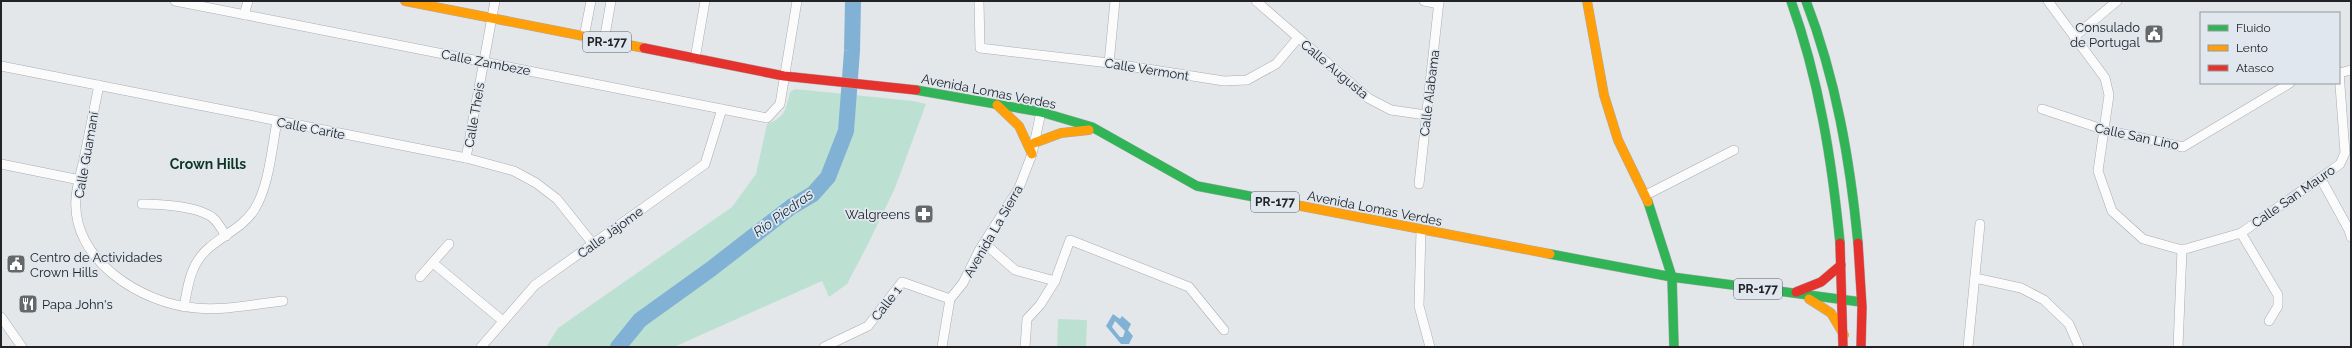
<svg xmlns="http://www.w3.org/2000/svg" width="2352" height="348" viewBox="0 0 2352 348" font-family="Raleway,sans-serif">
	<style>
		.green { fill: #bce1d2 }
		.water { fill: #81b2d6; fill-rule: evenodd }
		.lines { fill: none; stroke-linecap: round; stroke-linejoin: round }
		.river { stroke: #81b2d6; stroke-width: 16 }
		.street-casing { stroke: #a9acae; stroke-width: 10 }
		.fast-casing { stroke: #a9acae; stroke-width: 10 }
		.slow-casing { stroke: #a9acae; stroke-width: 10 }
		.jam-casing { stroke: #a9acae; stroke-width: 10 }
		.street { stroke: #fbfbfc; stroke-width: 9 }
		.fast { stroke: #30b455; stroke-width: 9 }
		.slow { stroke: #ff9f0a; stroke-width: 9 }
		.jam { stroke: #e5322d; stroke-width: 9 }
		.labels { text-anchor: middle; stroke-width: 3.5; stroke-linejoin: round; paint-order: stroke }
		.shield { fill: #e0e7ee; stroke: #5a5e62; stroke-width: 1 }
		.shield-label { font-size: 12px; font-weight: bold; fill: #212326 }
		.poi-label { font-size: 13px; fill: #212326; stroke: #e0e7ee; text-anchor: end }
		.street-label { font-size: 13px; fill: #212326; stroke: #e0e7ee }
		.neighbourhood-label { font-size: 14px; font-weight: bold; fill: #10361f; stroke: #e0e7ee }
		.water-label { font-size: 14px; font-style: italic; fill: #112f44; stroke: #e0e7ee }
	</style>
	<rect width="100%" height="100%" fill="#e4e7ea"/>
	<!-- green -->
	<g class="green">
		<path d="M795,89l118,12 13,3 -31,84 -27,56 -21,40 -18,13 -7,-16 -148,66h-128l12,-19 174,-121 24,-33 11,-50c18,-6 19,-15 23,-32z"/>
		<polygon points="1058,319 1087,320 1086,347 1057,347"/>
	</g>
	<!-- water -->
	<path class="water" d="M1113,314l7,5 2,-3 9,8 -3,6 5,6 -4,8h-8l-15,-18zM1115,321l10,10 -2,6h-3l-8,-10z"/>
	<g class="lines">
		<!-- river -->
		<polyline class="river" points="618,347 640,320 711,269 791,207 813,194 828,177 846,131 852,51 853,1"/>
		<defs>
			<g id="street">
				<polyline points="175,1 767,118 780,104 797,1"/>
				<polyline points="979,1 980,48 1109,63 1224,81 1247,80 1276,64 1298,38"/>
				<polyline points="1256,1 1368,98 1391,110 1426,115"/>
				<polyline points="1424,1 1439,4"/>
				<polyline points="2048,1 2105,78 2109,95 2098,171 2112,211 2143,239 2182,250"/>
				<polyline points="244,15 248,1"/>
				<polyline points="584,37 591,1"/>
				<polyline points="2074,37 2117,1"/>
				<polyline points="604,41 611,1"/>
				<polyline points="695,59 705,1"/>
				<polyline points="1109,63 1115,1"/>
				<polyline points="1,66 466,158 514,171 536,183 557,199 593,244"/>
				<polyline points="2339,73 2351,70"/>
				<path d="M99,85c-5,25 -10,50 -15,74 -3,13 -7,26 -8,39 -5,62 66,106 120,110 28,3 59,-4 87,-7"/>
				<polyline points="2042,109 2105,130 2183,147 2290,83"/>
				<polyline points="466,158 495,1"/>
				<polyline points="1,164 80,180"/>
				<polyline points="2321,179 2349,230 2351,237"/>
				<polyline points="1419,184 1439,1"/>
				<polyline points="1646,195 1734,150"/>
				<path d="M142,204c18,0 56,2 71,14 5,4 9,12 13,18"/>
				<polyline points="1421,230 1419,306 1430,347"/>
				<polyline points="2241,233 2278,295 2278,306 2269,321"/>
				<polyline points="984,243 1015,270 1055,281 1070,240 1189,287 1224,330"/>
				<polyline points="2182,250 2241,233 2340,164 2345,153 2339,72"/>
				<polyline points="433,263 503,321"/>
				<polyline points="420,277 449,244"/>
				<polyline points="1975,278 2021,288 2044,300 2069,324 2079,347"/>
				<path d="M184,307c4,-23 7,-45 26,-60 15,-13 33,-20 44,-37 15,-23 18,-63 23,-89"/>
				<polyline points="1,317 22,347"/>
				<polyline points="481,347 535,285 705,164 722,109"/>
				<polyline points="824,347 868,326 902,282 950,299"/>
				<polyline points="942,347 950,299 963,283 980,249 1019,188 1032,154 1041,112"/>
				<polyline points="1025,347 1027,319 1040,305 1055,281"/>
				<polyline points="1968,347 1980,224"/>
				<polyline points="2178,347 2182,250"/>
			</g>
			<g id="fast">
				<path d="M1791,1c28,78 41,160 49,242"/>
				<path d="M1806,1c30,78 44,159 52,242"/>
				<polyline points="916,90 1041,112 1092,127 1197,186 1296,205"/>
				<polyline points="1648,202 1672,277 1674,347"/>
				<polyline points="1550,254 1672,277 1861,302"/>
			</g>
			<g id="slow">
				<polyline points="405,1 644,48"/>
				<polyline points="1587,1 1604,95 1618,140 1648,202"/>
				<polyline points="997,105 1019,126 1032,154"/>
				<polyline points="1034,143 1061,133 1089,130"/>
				<polyline points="1296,205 1550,254"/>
				<polyline points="1809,299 1831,313 1844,335"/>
			</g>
			<g id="jam">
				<polyline points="644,48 784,76 916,90"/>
				<polyline points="1840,243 1843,347"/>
				<polyline points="1858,243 1862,307 1861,347"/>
				<polyline points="1796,292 1821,282 1841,265"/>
			</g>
		</defs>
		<!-- street casing -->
		<use href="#street" class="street-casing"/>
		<!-- fast casing -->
		<use href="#fast" class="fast-casing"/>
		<!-- slow casing -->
		<use href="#slow" class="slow-casing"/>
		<!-- jam casing -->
		<use href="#jam" class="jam-casing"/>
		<!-- street -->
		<use href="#street" class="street"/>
		<!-- fast -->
		<use href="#fast" class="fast"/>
		<!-- slow -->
		<use href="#slow" class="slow"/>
		<!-- jam -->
		<use href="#jam" class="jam"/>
	</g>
	<!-- icons -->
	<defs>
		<symbol id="civic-square" viewBox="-11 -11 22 22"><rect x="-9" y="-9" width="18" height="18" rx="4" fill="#65686b" stroke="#e0e7ee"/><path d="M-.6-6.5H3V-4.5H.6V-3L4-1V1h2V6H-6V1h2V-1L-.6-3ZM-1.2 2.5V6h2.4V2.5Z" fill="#fff"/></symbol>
		<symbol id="pharmacy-square" viewBox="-11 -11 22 22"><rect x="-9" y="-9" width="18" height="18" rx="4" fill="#65686b" stroke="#e0e7ee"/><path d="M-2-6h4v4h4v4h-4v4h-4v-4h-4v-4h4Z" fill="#fff"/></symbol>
		<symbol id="restaurant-square" viewBox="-11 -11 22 22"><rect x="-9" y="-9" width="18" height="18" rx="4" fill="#65686b" stroke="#e0e7ee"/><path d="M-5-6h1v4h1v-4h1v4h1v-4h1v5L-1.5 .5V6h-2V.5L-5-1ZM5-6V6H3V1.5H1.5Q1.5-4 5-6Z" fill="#fff"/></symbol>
	</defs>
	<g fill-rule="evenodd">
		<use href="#civic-square" x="2143" y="23" width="22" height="22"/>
		<use href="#pharmacy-square" x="913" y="203" width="22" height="22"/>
		<use href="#civic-square" x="5" y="253" width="22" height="22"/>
		<use href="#restaurant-square" x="17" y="293" width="22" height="22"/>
	</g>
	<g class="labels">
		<!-- shield labels -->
		<g class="shield">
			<rect x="583" y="32" width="48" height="20" rx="3"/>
			<rect x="1251" y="192" width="48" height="20" rx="3"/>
			<rect x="1734" y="279" width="48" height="20" rx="3"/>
		</g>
		<g class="shield-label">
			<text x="607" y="46">PR-177</text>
			<text x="1275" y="206">PR-177</text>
			<text x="1758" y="293">PR-177</text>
		</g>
		<!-- poi labels -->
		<g class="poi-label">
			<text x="2140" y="32">Consulado<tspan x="2140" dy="15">de Portugal</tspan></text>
			<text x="910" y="219">Walgreens</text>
			<text x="30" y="262" text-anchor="start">Centro de Actividades<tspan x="30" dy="15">Crown Hills</tspan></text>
			<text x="42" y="309" text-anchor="start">Papa John's</text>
		</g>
		<!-- street labels -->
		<g class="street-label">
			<text transform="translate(486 62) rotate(11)" y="5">Calle Zambeze</text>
			<text transform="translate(1147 69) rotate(9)" y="5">Calle Vermont</text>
			<text transform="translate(1335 69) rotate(40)" y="5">Calle Augusta</text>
			<text transform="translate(989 91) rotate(11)" y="5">Avenida Lomas Verdes</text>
			<text transform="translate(1429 93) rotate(-83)" y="5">Calle Alabama</text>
			<text transform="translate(474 115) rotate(-80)" y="5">Calle Theis</text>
			<text transform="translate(311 128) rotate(11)" y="5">Calle Carite</text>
			<text transform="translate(2137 136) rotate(12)" y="5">Calle San Lino</text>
			<text transform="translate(86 155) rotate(-80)" y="5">Calle Guamaní</text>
			<text transform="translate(2293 196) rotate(-35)" y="5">Calle San Mauro</text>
			<text transform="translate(1375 208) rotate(11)" y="5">Avenida Lomas Verdes</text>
			<text transform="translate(993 231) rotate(-60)" y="5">Avenida La Sierra</text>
			<text transform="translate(610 232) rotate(-36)" y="5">Calle Jájome</text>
			<text transform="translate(886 303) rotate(-52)" y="5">Calle 1</text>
		</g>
		<!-- neighbourhood labels -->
		<g class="neighbourhood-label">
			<text x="208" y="169">Crown Hills</text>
		</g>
		<!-- water labels -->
		<g class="water-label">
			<text transform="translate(783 213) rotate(-36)" y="5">Río Piedras</text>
		</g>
	</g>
	<!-- border -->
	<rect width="2352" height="348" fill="none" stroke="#212326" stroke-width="4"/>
	<!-- legend -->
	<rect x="2200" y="12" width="140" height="72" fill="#e0e7ee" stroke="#94999e"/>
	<rect x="2208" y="25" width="20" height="6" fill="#30b455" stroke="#94999e"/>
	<text x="2236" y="32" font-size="12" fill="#212326">Fluido</text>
	<rect x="2208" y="45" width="20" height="6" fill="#ff9f0a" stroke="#94999e"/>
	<text x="2236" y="52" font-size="12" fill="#212326">Lento</text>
	<rect x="2208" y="65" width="20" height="6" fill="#e5322d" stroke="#94999e"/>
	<text x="2236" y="72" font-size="12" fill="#212326">Atasco</text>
</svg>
